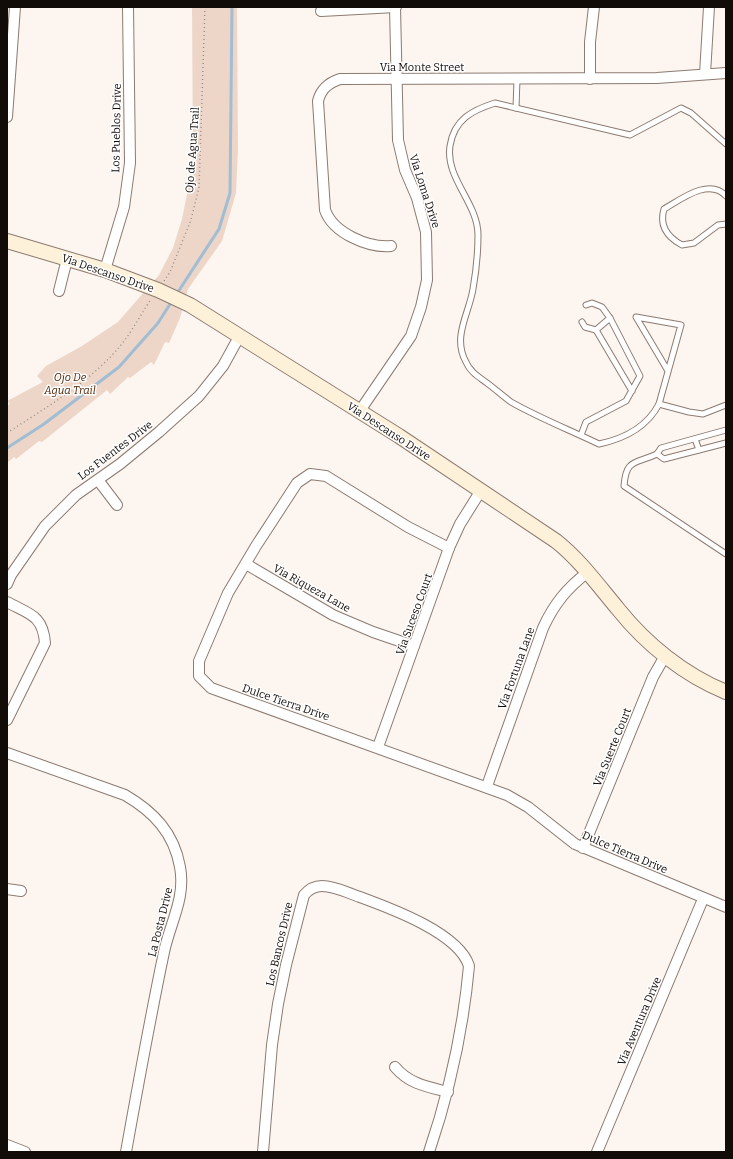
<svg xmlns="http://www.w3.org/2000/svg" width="733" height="1159" viewBox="0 0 733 1159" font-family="Bitter,serif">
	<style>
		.green { fill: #edd6c8 }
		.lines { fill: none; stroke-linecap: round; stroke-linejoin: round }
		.stream { stroke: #a0bdd3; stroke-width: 3 }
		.lane-casing { stroke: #8c7b71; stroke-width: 7 }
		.street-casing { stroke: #8c7b71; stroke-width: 12 }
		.secondary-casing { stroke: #8c7b71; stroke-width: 16 }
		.path { stroke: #98908c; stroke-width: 1.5; stroke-dasharray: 1 3; stroke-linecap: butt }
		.lane { stroke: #fff; stroke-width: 5 }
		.street { stroke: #fff; stroke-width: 10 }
		.secondary { stroke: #fef1da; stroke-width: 14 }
		.labels { text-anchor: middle; stroke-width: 3; stroke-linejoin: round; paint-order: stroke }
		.street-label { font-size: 11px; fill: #120c09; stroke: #fff }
		.park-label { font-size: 11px; font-style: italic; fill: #4d2405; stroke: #fff }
	</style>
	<rect width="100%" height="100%" fill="#fdf5f0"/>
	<!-- green -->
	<polygon class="green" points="192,7 237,7 238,149 236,193 222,241 188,289 180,318 169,343 165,342 154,365 151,362 130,378 128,377 110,394 107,390 42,442 39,441 16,459 14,457 7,463 7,406 10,404 7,401 43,382 37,376 46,366 82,346 118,322 159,275 173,248 182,219 193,165"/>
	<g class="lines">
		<!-- stream -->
		<g class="stream">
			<polyline points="176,295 219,229 230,193 232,7"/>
			<polyline points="7,448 44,424 119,367 158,323 172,301"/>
		</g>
		<defs>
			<g id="lane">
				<polyline points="516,108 517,79"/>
				<path d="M726,144l-35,-31 -10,-5 -51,27 -135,-32c-22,7 -41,16 -45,43 -5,32 28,57 28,89 0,17 -2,37 -5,54 -4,25 -21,48 -7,73 4,10 13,15 21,21 8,6 16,13 24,19 28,16 59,28 88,42 24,-5 48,-17 60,-40l30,8 14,2 23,-9"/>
				<path d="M726,196c-17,-19 -46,4 -62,13 -5,17 3,28 18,36l12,-2 24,-18 8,-1"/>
				<polyline points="586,305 592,303 602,307 610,318"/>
				<polyline points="582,322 585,327 596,330"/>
				<polyline points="659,404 681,325 636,317 668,371"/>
				<path d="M726,430l-65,18 -4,6c-21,10 -31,4 -33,32l102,68"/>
				<polyline points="581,435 586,422 626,401 640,376 610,318 596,330 632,391"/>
				<polyline points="695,439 699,450"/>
				<polyline points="657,454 664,459 726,443"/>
			</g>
			<g id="street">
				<polyline points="321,11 396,7"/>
				<polyline points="705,74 709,7"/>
				<polyline points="590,79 590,42 594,7"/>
				<polyline points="7,117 15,7"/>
				<path d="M391,246c-23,2 -58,-13 -66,-36l-7,-109c3,-12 10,-18 22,-22l317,-1 69,-5"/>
				<polyline points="105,270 124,207 130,163 128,7"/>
				<polyline points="59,291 67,259"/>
				<polyline points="359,412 411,336 421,307 427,280 426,232 417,198 405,170 398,140 395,7"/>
				<polyline points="98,480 117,505"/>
				<polyline points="449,548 408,527 326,476 310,474 297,483 256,546 228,593 199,661 199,676 211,688 507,795 528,807 575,844 726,907"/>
				<polyline points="246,564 333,615 373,632 414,646"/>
				<polyline points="7,584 11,575 45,526 76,495 120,464 159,432 199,396 223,366 239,337"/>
				<path d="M7,602c22,12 36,13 38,41l-38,77"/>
				<polyline points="378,747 449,548 460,524 480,492"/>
				<path d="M7,753l118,42c29,17 49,38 55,72 6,31 -10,56 -16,85 -14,67 -26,133 -38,200"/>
				<path d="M487,786l56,-158c11,-24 24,-40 45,-56"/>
				<polyline points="583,848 653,677 665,656"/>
				<polyline points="7,889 21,891"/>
				<path d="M395,1067c14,17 33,20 53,25"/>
				<polyline points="7,1145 25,1152"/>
				<path d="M263,1152l9,-107 6,-41 8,-39 18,-70c5,-6 10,-9 18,-9 13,0 26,7 38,11 30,11 99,36 109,69 -6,66 -19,124 -40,186"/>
				<polyline points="597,1152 703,899"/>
			</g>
			<path id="secondary" d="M7,241l98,29 53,20 32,15 209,131 157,105c24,19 42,44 62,68 28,35 66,66 108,83"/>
		</defs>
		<!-- lane casing -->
		<use href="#lane" class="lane-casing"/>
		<!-- street casing -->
		<use href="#street" class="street-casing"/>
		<!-- secondary casing -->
		<use href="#secondary" class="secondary-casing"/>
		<!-- path -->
		<g class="path">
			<polyline points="164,281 170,272 191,220 199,187 205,7"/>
			<path d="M7,433c38,-25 77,-47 108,-81 14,-15 25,-36 36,-53"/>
		</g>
		<!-- lane -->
		<use href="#lane" class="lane"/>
		<!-- street -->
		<use href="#street" class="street"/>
		<!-- secondary -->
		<use href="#secondary" class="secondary"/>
	</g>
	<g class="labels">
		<!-- street labels -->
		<g class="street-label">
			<text x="422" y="71">Via Monte Street</text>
			<text transform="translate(116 128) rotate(-89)" y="4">Los Pueblos Drive</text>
			<text transform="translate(192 150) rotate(-86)" y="4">Ojo de Agua Trail</text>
			<text transform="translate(425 191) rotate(72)" y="4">Via Loma Drive</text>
			<text transform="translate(108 273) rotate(19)" y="4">Via Descanso Drive</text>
			<text transform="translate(389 431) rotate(33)" y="4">Via Descanso Drive</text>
			<text transform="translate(115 450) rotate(-37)" y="4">Los Fuentes Drive</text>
			<text transform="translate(312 588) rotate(29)" y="4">Via Riqueza Lane</text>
			<text transform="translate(414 614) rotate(-70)" y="4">Via Suceso Court</text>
			<text transform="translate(516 668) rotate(-70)" y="4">Via Fortuna Lane</text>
			<text transform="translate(286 702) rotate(19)" y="4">Dulce Tierra Drive</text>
			<text transform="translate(612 747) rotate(-68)" y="4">Via Suerte Court</text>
			<text transform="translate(625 852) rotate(23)" y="4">Dulce Tierra Drive</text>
			<text transform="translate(160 922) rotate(-76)" y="4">La Posta Drive</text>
			<text transform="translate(279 944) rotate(-77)" y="4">Los Bancos Drive</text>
			<text transform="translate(639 1021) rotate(-67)" y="4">Via Aventura Drive</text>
		</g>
		<!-- park labels -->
		<g class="park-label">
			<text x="70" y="381">Ojo De<tspan x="70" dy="13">Agua Trail</tspan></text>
		</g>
	</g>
	<!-- border -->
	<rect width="733" height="1159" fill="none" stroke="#120c09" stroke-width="16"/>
</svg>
